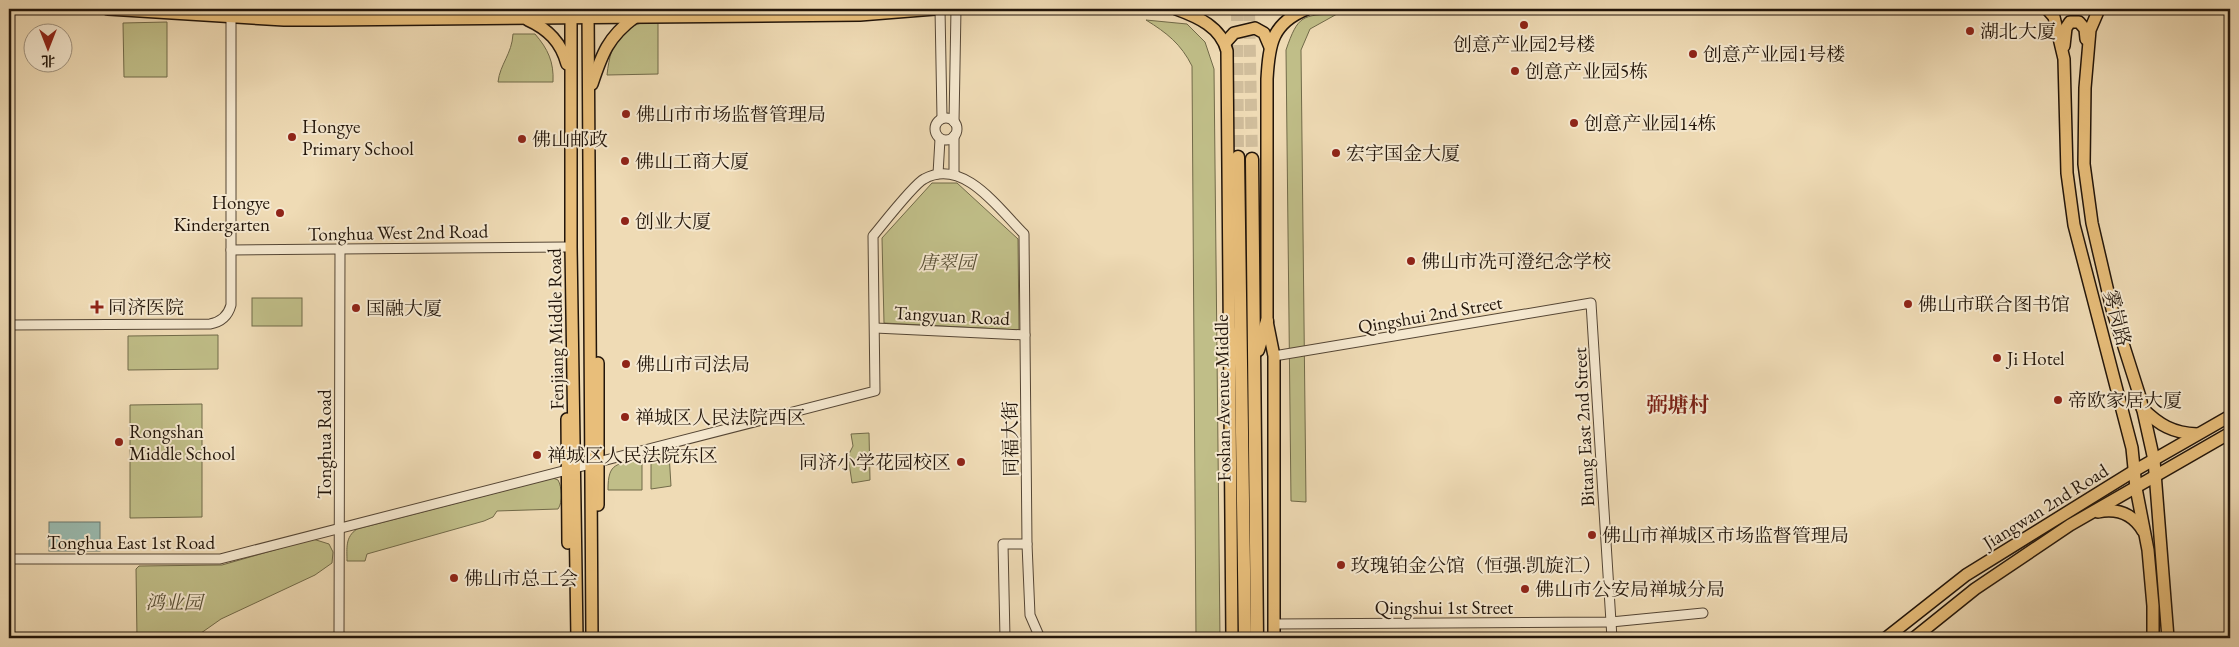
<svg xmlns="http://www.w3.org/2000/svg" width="2239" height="647" viewBox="0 0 2239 647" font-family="'EB Garamond','Noto Serif SC',serif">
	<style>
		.green { fill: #c0be88; stroke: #716a49 }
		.water { fill: #9abbb0; stroke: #6a796e }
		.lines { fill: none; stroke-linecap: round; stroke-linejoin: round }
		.highway-tunnel { stroke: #d0bd9b; stroke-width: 12; stroke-dasharray: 12 6; stroke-linecap: butt }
		.minor-casing { stroke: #554635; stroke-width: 11 }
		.major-casing { stroke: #22150a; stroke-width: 14 }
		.highway-casing { stroke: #22150a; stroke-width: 15 }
		.minor { stroke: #f5e8cf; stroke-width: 9 }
		.major { stroke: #e8be7a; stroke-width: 11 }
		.highway { stroke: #e8be7a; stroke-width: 12 }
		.poi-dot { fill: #8f2418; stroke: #f5e8cf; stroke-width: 2 }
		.labels { text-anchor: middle; stroke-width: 4; stroke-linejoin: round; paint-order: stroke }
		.poi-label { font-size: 19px; fill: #22150a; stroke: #f5e8cf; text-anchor: start }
		.street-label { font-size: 19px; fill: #22150a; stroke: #f5e8cf }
		.park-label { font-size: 19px; font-style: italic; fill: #595036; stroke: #f5e8cf }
		.quarter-label { font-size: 21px; font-weight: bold; fill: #7a1f14; stroke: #f5e8cf }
	</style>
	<rect width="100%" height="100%" fill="#efdbb5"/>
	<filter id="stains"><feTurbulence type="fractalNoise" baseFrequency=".004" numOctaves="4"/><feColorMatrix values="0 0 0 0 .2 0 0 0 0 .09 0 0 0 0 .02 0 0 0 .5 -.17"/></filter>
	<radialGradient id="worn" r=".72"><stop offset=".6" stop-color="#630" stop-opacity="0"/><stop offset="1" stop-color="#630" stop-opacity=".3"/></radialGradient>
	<!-- green -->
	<g class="green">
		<path d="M1337,14l-27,15 -9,21 5,452 -15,-1 -5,-451c12,-35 16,-35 51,-36z"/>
		<path d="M658,20v54l-51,1c4,-36 14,-51 51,-55z"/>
		<path d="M1146,20l41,4 18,18 9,27 6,569h-24l-4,-572c-11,-22 -25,-33 -46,-46z"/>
		<polygon points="167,22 167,77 124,77 123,23"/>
		<path d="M513,34h22c13,15 19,28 18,48h-55c2,-18 14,-28 15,-48z"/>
		<polygon points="932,183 957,183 1018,239 1019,330 884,323 882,238"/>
		<rect x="252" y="298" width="50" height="28"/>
		<polygon points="218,335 218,369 128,370 128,336"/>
		<polygon points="202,404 202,517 130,518 130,405"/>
		<polygon points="869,433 870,480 852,483 848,456 853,446 851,434"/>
		<polygon points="669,453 671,486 651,489 651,458"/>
		<path d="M642,459v31h-34c0,-29 9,-25 34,-31z"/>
		<path d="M553,478l5,2c4,7 5,22 0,29l-61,2 -4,6 -9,4 -117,33 -2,7h-18c0,-13 -2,-24 10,-32z"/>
		<polygon points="313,539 329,544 333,552 332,563 315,575 221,619 194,638 137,638 136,569 139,566 222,565"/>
	</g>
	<!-- water -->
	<rect class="water" x="49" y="522" width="51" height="29"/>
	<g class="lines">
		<!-- highway-tunnel -->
		<g class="highway-tunnel">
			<polyline points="1237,9 1238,157"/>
			<polyline points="1249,9 1252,159"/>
		</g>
		<defs>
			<g id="minor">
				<polyline points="940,9 942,118"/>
				<circle cx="946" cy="129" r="11"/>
				<polyline points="954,122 956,9"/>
				<polyline points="938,174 940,139"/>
				<polyline points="954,174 954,136"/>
				<polyline points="231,250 565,247"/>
				<path d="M9,325l201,-1c11,-2 18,-8 21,-19v-288"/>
				<polyline points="875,328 1025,335"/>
				<polyline points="1274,356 1591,303 1612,638"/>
				<polyline points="1027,544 1030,615 1040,638"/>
				<path d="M9,559h211l655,-168 -2,-155c10,-12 41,-52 51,-57 39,-22 75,30 100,55l3,310h-24l2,94"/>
				<polyline points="1274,624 1611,622 1703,613"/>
				<polyline points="339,638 340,250"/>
			</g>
			<g id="major">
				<polyline points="108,9 284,20 326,20 860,15 935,9"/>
				<polyline points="571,9 571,247 577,638"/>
				<polyline points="588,9 592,638"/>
				<path d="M1176,9c22,8 45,18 51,42l5,587"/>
				<polyline points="2047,9 2054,17 2064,59 2067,173 2074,225 2132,448 2136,488 2148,550 2153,606 2153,638"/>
				<polyline points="2099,9 2090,30 2085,88 2084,164 2092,223 2112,309 2140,397 2154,460 2168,638"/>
				<path d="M528,20c20,9 33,22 39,44"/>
				<polyline points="1225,43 1234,33 1255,28 1264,33 1270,47"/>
				<polyline points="2064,46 2066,28 2070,22 2079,22 2085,29 2086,39"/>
				<path d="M592,84c10,-30 16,-47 43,-67"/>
				<polyline points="598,363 598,505"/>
				<path d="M2142,408c17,17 31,25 55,26"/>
				<polyline points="567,419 568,543"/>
				<path d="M2098,512c20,-4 35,2 45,19"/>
				<path d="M1274,638v-282l-7,-35v-242c2,-35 5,-56 40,-70"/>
				<polyline points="1886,638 1966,575 2134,471 2230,416"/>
				<polyline points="1914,638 1975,589 2070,525 2230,433"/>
			</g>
			<g id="highway">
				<polyline points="1238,157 1245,638"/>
				<polyline points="1252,159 1257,638"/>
				<polyline points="1228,328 1237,353"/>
				<polyline points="1258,350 1267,321"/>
			</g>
		</defs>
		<!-- minor casing -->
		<use href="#minor" class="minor-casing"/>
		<!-- major casing -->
		<use href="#major" class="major-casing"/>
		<!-- highway casing -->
		<use href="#highway" class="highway-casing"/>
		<!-- minor -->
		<use href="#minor" class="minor"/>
		<!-- major -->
		<use href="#major" class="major"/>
		<!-- highway -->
		<use href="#highway" class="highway"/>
	</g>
	<!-- markers -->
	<g class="poi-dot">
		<circle cx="1524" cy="25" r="5"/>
		<circle cx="1970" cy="31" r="5"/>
		<circle cx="1693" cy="54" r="5"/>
		<circle cx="1515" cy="71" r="5"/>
		<circle cx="626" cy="114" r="5"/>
		<circle cx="1574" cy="123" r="5"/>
		<circle cx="292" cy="137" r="5"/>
		<circle cx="522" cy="139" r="5"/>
		<circle cx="1336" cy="153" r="5"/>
		<circle cx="625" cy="161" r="5"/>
		<circle cx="280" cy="213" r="5"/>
		<circle cx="625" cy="221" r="5"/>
		<circle cx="1411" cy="261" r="5"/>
		<circle cx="1908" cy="304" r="5"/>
		<path d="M94.5 299.5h5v5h5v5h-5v5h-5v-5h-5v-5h5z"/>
		<circle cx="356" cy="308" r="5"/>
		<circle cx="1997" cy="358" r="5"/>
		<circle cx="626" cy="364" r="5"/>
		<circle cx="2058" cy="400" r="5"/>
		<circle cx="625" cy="417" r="5"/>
		<circle cx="119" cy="442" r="5"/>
		<circle cx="537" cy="455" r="5"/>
		<circle cx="961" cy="462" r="5"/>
		<circle cx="1592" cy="535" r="5"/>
		<circle cx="1341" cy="565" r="5"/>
		<circle cx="454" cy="578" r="5"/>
		<circle cx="1525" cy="589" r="5"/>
	</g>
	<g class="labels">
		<!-- poi labels -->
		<g class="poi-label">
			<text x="1980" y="38">湖北大厦</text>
			<text x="1524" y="51" text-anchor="middle">创意产业园2号楼</text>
			<text x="1703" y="61">创意产业园1号楼</text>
			<text x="1525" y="78">创意产业园5栋</text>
			<text x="636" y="121">佛山市市场监督管理局</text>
			<text x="1584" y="130">创意产业园14栋</text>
			<text x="302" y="133">Hongye<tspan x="302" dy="22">Primary School</tspan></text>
			<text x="532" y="146">佛山邮政</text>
			<text x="1346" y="160">宏宇国金大厦</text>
			<text x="635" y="168">佛山工商大厦</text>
			<text x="270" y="209" text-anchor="end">Hongye<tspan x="270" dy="22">Kindergarten</tspan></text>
			<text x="635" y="228">创业大厦</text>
			<text x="1421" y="268">佛山市冼可澄纪念学校</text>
			<text x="1918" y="311">佛山市联合图书馆</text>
			<text x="108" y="314">同济医院</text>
			<text x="366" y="315">国融大厦</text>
			<text x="2007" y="365">Ji Hotel</text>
			<text x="636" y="371">佛山市司法局</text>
			<text x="2068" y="407">帝欧家居大厦</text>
			<text x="635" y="424">禅城区人民法院西区</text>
			<text x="129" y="438">Rongshan<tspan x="129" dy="22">Middle School</tspan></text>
			<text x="547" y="462">禅城区人民法院东区</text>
			<text x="951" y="469" text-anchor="end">同济小学花园校区</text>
			<text x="1602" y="542">佛山市禅城区市场监督管理局</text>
			<text x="1351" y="572">玫瑰铂金公馆（恒强·凯旋汇）</text>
			<text x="464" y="585">佛山市总工会</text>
			<text x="1535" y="596">佛山市公安局禅城分局</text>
		</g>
		<!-- street labels -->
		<g class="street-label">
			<text transform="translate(398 232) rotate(-1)" y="7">Tonghua West 2nd Road</text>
			<text transform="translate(1430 314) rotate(-10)" y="7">Qingshui 2nd Street</text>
			<text transform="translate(952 315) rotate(3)" y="7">Tangyuan Road</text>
			<text transform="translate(2118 318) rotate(76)" y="7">雾岗路</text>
			<text transform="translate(555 329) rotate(-91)" y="7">Fenjiang Middle Road</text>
			<text transform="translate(1222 398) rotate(-91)" y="7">Foshan Avenue Middle</text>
			<text transform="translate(1583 427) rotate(-93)" y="7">Bitang East 2nd Street</text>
			<text transform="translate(1010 439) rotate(-91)" y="7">同福大街</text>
			<text transform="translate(324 444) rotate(-90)" y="7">Tonghua Road</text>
			<text transform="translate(2045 506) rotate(-32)" y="7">Jiangwan 2nd Road</text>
			<text x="131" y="549">Tonghua East 1st Road</text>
			<text x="1444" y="614">Qingshui 1st Street</text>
		</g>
		<!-- park labels -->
		<g class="park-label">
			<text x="947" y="269">唐翠园</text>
			<text x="174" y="609">鸿业园</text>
		</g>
		<!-- quarter labels -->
		<g class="quarter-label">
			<text x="1678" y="412">弼塘村</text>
		</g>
	</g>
	<!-- margin -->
	<rect width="2239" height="647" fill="none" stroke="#efdbb5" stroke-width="30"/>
	<rect x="10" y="10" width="2219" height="627" fill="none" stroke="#22150a" stroke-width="2.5"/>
	<rect x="15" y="15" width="2209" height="617" fill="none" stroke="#22150a"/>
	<!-- north arrow -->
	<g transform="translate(48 48) rotate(180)"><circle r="24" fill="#f5e8cf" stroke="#a19480"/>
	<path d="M0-4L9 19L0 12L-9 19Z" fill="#8f2418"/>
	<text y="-8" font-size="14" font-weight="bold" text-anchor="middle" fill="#22150a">北</text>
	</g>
	<rect width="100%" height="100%" filter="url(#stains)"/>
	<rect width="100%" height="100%" fill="url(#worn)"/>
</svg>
